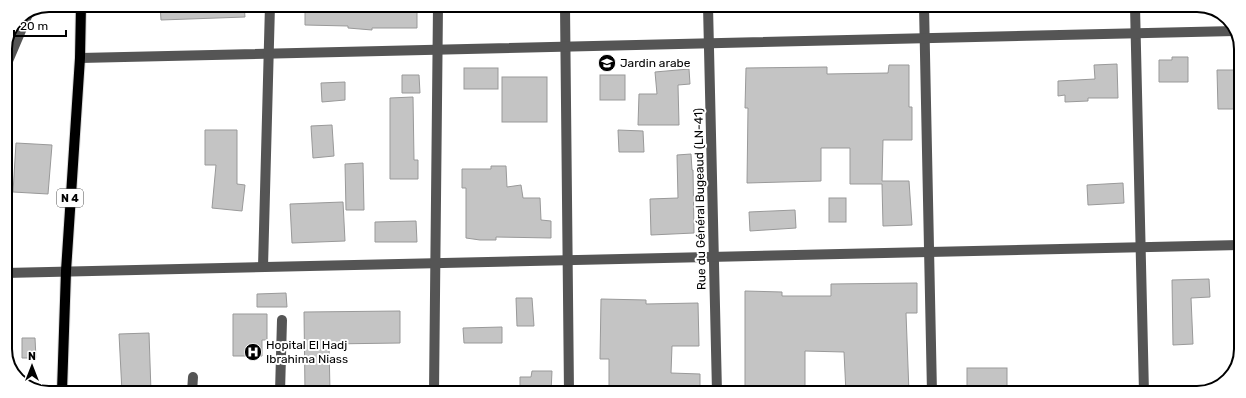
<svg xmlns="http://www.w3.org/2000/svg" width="1246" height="398" viewBox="0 0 1246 398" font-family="Rubik,sans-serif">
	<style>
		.building { fill: #c4c4c4; stroke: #999 }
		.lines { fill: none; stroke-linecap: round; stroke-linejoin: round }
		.major-casing { stroke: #dbdbdb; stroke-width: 12 }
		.minor { stroke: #555; stroke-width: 10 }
		.major { stroke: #000; stroke-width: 10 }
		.labels { text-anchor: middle; stroke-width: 4; stroke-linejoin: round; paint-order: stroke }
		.shield { fill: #fff; stroke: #4c4c4c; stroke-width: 1 }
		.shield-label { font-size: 11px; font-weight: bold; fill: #000 }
		.poi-label { font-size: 12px; fill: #000; stroke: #fff; text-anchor: start }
		.street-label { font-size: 12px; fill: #000; stroke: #fff }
		.rim { fill: none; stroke: #000; stroke-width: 2 }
	</style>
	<rect width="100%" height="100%" fill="#fff"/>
	<!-- building -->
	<g class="building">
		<polygon points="160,5 244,5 245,17 161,20"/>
		<polygon points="305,5 373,5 373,11 417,11 417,28 372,28 372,30 348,28 348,26 305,25"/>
		<polygon points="1172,57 1188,57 1188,82 1159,82 1159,60 1172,60"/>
		<polygon points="1117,64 1118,98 1088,98 1088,101 1065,102 1065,95 1058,96 1058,81 1095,79 1094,65"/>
		<polygon points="889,65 909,65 909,107 912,107 912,140 883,140 882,181 909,181 912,225 883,226 882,184 850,184 850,148 821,148 821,181 747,183 748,108 745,108 746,68 827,67 827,74 888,73"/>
		<rect x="464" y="68" width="34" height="21"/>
		<polygon points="689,69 690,84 678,85 679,125 638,125 639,94 657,94 655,72"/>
		<polygon points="1217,70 1241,70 1241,109 1218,109"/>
		<polygon points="402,75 419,75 420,93 402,93"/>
		<rect x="600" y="75" width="25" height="25"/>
		<rect x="502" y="77" width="45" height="45"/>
		<polygon points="345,82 345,100 322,102 321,83"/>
		<polygon points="413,97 414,160 418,160 418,179 390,179 390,98"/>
		<polygon points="332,125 334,156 313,158 311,126"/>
		<polygon points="205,130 237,130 237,184 245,185 242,211 212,208 216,165 205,165"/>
		<polygon points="618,130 643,131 644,152 619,152"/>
		<polygon points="16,143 52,145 48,194 13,192"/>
		<polygon points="691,154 692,170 693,170 694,233 651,235 650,199 678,198 677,155"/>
		<polygon points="363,163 364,210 346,210 345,164"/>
		<polygon points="491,166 506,166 507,187 521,185 523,198 540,198 541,220 551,221 551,238 496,237 496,240 480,240 466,238 466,188 462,188 462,169 491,169"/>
		<polygon points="1123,183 1124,203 1088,205 1087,185"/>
		<rect x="829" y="198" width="17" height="24"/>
		<polygon points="343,202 345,241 292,243 290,204"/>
		<polygon points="795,210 796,228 750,231 749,212"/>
		<polygon points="416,221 417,242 375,242 375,222"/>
		<polygon points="1209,279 1210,297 1191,298 1193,344 1173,345 1172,280"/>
		<polygon points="917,283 917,313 906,313 909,393 846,393 844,352 805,351 805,392 745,392 745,291 782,292 782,296 831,296 831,284"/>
		<polygon points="286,293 287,307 257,307 257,294"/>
		<polygon points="516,298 532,298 534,326 517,326"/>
		<polygon points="601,299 646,300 646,304 698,303 699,346 672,346 671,373 700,374 700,392 609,392 609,359 600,359"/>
		<polygon points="400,311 400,343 329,344 330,392 305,392 304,312"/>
		<polygon points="233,314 267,314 267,340 262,340 262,356 233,356"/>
		<polygon points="502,327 502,343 464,343 463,328"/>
		<polygon points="149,333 151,392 122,392 119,334"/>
		<polygon points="22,338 35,338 36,358 22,358"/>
		<rect x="967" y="368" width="40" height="18"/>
		<polygon points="532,371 552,371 551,392 520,392 520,377 531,377"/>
	</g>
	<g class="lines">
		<defs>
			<polyline id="major" points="62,391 66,271 80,58 81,5"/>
		</defs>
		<!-- major casing -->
		<use href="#major" class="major-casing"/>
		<!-- minor -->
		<g class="minor">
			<polyline points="565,6 569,392"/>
			<polyline points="708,6 717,392"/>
			<polyline points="924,6 932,393"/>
			<polyline points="1135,6 1144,393"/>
			<polyline points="80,58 1235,31"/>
			<polyline points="5,68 28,14"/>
			<polyline points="263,267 270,5"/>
			<polyline points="5,273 1240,245"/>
			<polyline points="192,392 193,377"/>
			<polyline points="280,392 282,320"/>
			<polyline points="434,392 438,6"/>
		</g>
		<!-- major -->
		<use href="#major" class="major"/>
	</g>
	<!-- icons -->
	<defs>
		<symbol id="school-disc" viewBox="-11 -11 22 22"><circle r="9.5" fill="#000" stroke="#fff"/><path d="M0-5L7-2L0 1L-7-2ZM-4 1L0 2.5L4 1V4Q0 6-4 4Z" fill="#fff"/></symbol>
		<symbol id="hospital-disc" viewBox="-11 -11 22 22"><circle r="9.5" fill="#000" stroke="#fff"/><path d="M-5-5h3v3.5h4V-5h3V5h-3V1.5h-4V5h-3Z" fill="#fff"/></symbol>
	</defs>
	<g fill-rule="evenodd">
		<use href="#school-disc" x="597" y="53" width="20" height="20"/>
		<use href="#hospital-disc" x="243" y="342" width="20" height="20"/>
	</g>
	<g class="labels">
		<!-- shield labels -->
		<rect class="shield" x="57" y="189" width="26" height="18" rx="3"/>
		<g class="shield-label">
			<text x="70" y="202">N 4</text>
		</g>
		<!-- poi labels -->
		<g class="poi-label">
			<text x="620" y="67">Jardin arabe</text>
			<text x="266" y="349">Hopital El Hadj<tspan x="266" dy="14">Ibrahima Niass</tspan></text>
		</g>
		<!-- street labels -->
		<g class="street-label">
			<text transform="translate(700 199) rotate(-91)" y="4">Rue du Général Bugeaud (LN-41)</text>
		</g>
	</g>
	<!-- crop -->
	<path d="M0 0H1246V398H0ZM49 12H1197A37 37 0 0 1 1234 49V349A37 37 0 0 1 1197 386H49A37 37 0 0 1 12 349V49A37 37 0 0 1 49 12Z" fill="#fff" fill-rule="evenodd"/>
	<path class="rim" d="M49 12H1197A37 37 0 0 1 1234 49V349A37 37 0 0 1 1197 386H49A37 37 0 0 1 12 349V49A37 37 0 0 1 49 12Z"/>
	<!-- north arrow -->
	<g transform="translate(32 366)" stroke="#ffffff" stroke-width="3" paint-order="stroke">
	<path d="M0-3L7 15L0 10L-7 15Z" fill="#000000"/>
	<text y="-6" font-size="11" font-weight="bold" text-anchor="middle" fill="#000000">N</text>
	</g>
	<!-- scale -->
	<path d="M14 30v6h52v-6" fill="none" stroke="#000000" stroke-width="2"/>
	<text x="20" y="30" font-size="12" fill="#000000" stroke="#ffffff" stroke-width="3" paint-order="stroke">20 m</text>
</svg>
